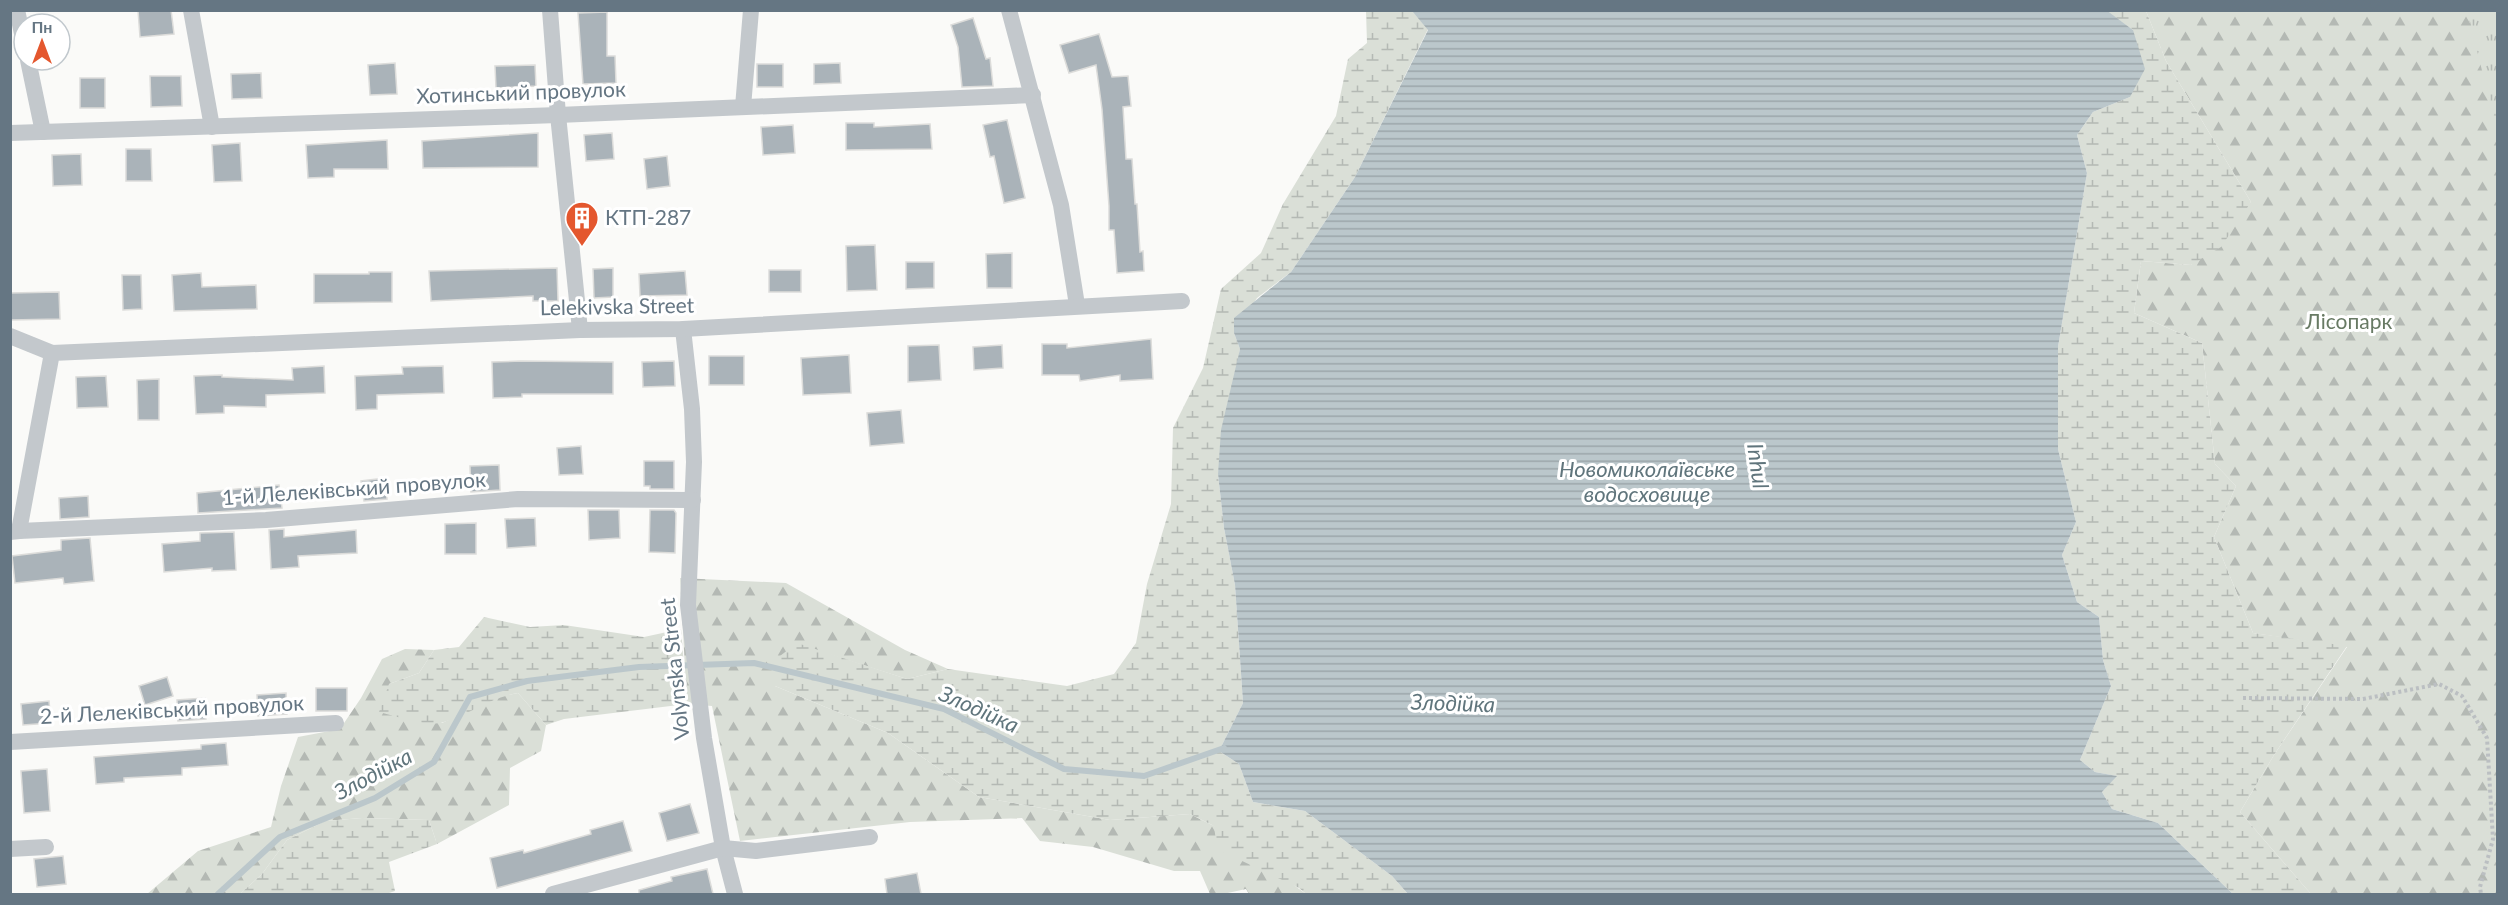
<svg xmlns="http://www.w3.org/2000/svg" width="2508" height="905" viewBox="0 0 2508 905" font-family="Lato,sans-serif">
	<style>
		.forest { fill: url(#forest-firs) }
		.wetland { fill: url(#wetland-marsh) }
		.park { fill: url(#park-tufts) }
		.water { fill: url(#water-rules) }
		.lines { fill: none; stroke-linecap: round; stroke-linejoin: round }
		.stream { stroke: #bbc7cb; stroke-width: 6 }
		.building { fill: #aab3b9; stroke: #dcdcda; stroke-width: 1.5 }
		.path { stroke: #bbbfc2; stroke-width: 4; stroke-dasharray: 3 3; stroke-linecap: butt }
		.street { stroke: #c3c8cc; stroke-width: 16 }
		.labels { text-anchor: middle; stroke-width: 6; stroke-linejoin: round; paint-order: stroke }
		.street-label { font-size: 21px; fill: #657683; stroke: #fff }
		.poi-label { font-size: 21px; fill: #657683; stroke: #fff; text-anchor: start }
		.park-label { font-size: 21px; fill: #687a64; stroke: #fff }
		.water-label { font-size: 22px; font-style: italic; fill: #60757c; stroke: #fff }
	</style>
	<defs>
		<pattern id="forest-firs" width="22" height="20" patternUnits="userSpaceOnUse" patternTransform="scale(1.5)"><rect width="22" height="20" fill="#dadfd7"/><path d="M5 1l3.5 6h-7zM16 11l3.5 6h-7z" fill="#b4b9b4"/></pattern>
		<pattern id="wetland-marsh" width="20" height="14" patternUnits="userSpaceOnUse" patternTransform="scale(1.5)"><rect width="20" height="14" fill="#dadfd7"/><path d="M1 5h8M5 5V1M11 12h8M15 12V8" fill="none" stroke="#b4b9b4"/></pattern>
		<pattern id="park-tufts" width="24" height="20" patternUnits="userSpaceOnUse" patternTransform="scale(1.5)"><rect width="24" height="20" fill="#dadfd7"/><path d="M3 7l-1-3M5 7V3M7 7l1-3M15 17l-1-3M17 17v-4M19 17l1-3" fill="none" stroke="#b4b9b4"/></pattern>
		<pattern id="water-rules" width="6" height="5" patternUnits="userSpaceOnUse" patternTransform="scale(1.5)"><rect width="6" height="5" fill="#bbc7cb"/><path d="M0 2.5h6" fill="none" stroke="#9ca6aa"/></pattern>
	</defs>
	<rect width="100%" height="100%" fill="#fafaf8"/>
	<!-- forest -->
	<g class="forest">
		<polygon points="2146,11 2497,11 2497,894 2311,894 2240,812 2274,755 2347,647 2253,633 2214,537 2236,486 2215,464 2202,343 2134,313 2141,261 2191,265 2251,202 2166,61"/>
		<polygon points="680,578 786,583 905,650 948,669 907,679 797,644 775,686 888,733 979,797 1110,820 1190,814 1214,826 1306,894 1249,894 1246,889 1223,894 1210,894 1200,871 1174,871 1093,847 1040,841 1022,818 910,822 740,841 712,706 687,704"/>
		<polygon points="405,649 434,650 419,673 389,684 442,723 497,697 518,693 546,725 541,751 510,768 509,805 437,844 429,820 362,818 325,821 287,840 262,874 240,894 147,894 198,851 271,827 281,786 298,737 340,729 361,698 382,659"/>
	</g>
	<!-- wetland -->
	<g class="wetland">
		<polygon points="1366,11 1412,11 1428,29 1355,177 1291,272 1257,298 1234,333 1240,349 1218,474 1224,528 1235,585 1243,703 1219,751 1239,764 1253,802 1305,811 1392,876 1408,894 1306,894 1299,888 1217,849 1214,826 1190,814 1110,820 979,797 888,733 775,686 776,659 797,643 907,679 948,669 1067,686 1114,674 1136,643 1147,584 1171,504 1173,428 1203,368 1221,289 1261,253 1283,204 1336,116 1348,59 1367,43"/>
		<polygon points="2106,11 2146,11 2166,61 2251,202 2221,247 2191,265 2141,261 2134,313 2202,343 2215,464 2236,486 2214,537 2253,633 2347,646 2274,755 2240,812 2311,894 2233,894 2158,823 2112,809 2102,792 2116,776 2095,772 2080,760 2111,686 2103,660 2099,617 2077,602 2062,555 2076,522 2058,449 2058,347 2087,173 2077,135 2093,112 2130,97 2133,30"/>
		<path d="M484,617l46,10 34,-2 80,12 37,-8 6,75 -123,15 -18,6 -28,-32c-31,6 -47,21 -74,29 -19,6 -47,-6 -65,-10l10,-28 30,-11 15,-23 25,-3z"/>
		<polygon points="362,818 429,820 437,844 389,862 395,891 386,894 240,894 262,874 287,840 325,821"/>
	</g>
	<!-- park -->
	<polygon class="park" points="2467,11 2497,11 2497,117 2491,106"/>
	<!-- water -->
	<polygon class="water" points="2106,10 2133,30 2145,69 2130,97 2093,112 2077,135 2087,173 2058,347 2058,449 2076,522 2062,555 2077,602 2099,617 2103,660 2111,686 2080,760 2095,772 2117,776 2102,792 2112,809 2158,823 2233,894 1408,894 1392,876 1305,811 1253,802 1239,764 1219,751 1243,703 1235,585 1224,528 1218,474 1221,430 1240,349 1234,333 1234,318 1291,272 1355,177 1428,30 1412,11"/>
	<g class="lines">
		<!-- stream -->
		<polyline class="stream" points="218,894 280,837 375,798 434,762 470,697 527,681 639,667 754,663 944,709 1064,769 1144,776 1224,748"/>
	</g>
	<!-- building -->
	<g class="building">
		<polygon points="138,10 171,10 174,34 140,37"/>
		<polygon points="607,12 607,56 615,56 616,83 583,84 578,13"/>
		<polygon points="973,18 986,59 990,58 993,86 962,87 958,47 951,25"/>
		<polygon points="1099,34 1112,77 1128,76 1131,106 1123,107 1126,159 1132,159 1135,204 1137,204 1140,252 1143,251 1144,271 1117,273 1114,230 1109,230 1109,206 1102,109 1096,65 1069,73 1060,45"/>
		<polygon points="395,63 397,94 370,95 368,65"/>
		<polygon points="840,63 841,83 814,84 814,64"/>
		<rect x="757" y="64" width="26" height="23"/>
		<polygon points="535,65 536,86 496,88 495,66"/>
		<polygon points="261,73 262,98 232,99 231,74"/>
		<polygon points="150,76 181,76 182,106 151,107"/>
		<rect x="80" y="78" width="25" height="30"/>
		<polygon points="1007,120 1025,198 1004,203 994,156 990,157 983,125"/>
		<polygon points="846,123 874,123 874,127 930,124 932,149 846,150"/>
		<polygon points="793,125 795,153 763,155 761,127"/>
		<polygon points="538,133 538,167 423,168 422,141"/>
		<polygon points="612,133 614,159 586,161 584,135"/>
		<polygon points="387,140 388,169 334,169 334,177 308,178 306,145"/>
		<polygon points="240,143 242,181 214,182 212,145"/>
		<polygon points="126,149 151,149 152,181 126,181"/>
		<polygon points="81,154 82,185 53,186 52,155"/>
		<polygon points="667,156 670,186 647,189 644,159"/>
		<polygon points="875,245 877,290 847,291 846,246"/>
		<polygon points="1012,253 1012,288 987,288 986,254"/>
		<polygon points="906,262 934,262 934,288 906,289"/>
		<polygon points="557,268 558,301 533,301 533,296 431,301 429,271"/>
		<polygon points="613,268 613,297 594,298 593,269"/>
		<rect x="769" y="270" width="32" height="22"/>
		<polygon points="685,271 687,295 640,296 639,274"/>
		<polygon points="369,272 392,272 392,302 314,303 314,274 369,274"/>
		<polygon points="201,273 202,287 256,285 257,309 174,311 172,275"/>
		<polygon points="122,275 141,275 142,309 123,310"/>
		<polygon points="59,292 60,319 10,320 10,293"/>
		<polygon points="1151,339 1153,379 1120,381 1120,375 1080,381 1079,375 1042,375 1042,344 1067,344 1067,348"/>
		<polygon points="939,345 941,380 908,382 908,346"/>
		<polygon points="1002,345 1003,368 974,370 973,347"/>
		<polygon points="849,355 851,393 803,395 801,358"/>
		<rect x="709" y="356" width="35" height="29"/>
		<polygon points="521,361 613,362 613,394 522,394 522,397 493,398 492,362"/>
		<polygon points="674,361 675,386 643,387 642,362"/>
		<polygon points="324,366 325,393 266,395 266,407 224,406 224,413 196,414 194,376 222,375 222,377 293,380 292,368"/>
		<polygon points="443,366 444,393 377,395 377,409 356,410 355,376 403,374 402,367"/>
		<polygon points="106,376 108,407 77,408 76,377"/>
		<polygon points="159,379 159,420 138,420 137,380"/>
		<polygon points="901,410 904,443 870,446 867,413"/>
		<polygon points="581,446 583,474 559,475 557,448"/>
		<polygon points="644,461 674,461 674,489 650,489 650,486 644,486"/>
		<polygon points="499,465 500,490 471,492 470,466"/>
		<polygon points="385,478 387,499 364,501 361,481"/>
		<polygon points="279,485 282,508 198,513 197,493"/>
		<polygon points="88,496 89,517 60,519 59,498"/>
		<polygon points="588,510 619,510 620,538 589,540"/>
		<polygon points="650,510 674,510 676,513 675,553 649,552"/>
		<polygon points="535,518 536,546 507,548 505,519"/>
		<polygon points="476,523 476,554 445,554 445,524"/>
		<polygon points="284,529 284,537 356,530 357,553 298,556 299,567 271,569 269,530"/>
		<polygon points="234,532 236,570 212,571 212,568 164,572 162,544 200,541 200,533"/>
		<polygon points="90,538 94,581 64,584 63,578 15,583 12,556 61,550 61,540"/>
		<polygon points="167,677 173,696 145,705 139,686"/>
		<rect x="316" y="688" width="31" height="23"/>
		<polygon points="286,693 287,714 258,716 257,695"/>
		<polygon points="205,698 206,719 178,721 177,700"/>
		<polygon points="49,701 51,723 23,725 21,704"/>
		<polygon points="226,743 228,765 182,768 182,775 124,778 124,782 96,784 94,757 201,749 201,745"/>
		<polygon points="47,769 50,811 24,813 21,771"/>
		<polygon points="690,804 699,833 667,841 659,813"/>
		<polygon points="623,821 632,851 497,888 490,858 523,850 524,853 591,834 590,830"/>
		<polygon points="63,856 66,884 37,887 34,859"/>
		<polygon points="707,869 713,894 639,894 639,890 672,881 671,877"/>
		<polygon points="917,873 921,894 887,894 885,879"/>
	</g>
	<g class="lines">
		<!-- path -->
		<polyline class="path" points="2243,698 2363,699 2439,684 2462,696 2487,738 2493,839 2480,887 2481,894"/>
		<!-- street -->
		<g class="street">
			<polyline points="17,10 24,43"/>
			<polyline points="191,10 212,127"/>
			<polyline points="550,10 558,115 580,330"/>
			<polyline points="1009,10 1061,205 1077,305"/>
			<polyline points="28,60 43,132"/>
			<polyline points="743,107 751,10"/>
			<polyline points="10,133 558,115 1033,95"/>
			<polyline points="683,329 692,409 694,462 688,605 704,738 723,848 735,894"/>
			<polyline points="10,336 52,353"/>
			<polyline points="19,531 266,520 518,499 693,500"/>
			<polyline points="10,532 19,531 52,353 580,330 683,329 1182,301"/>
			<polyline points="10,742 336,723"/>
			<polyline points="10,849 46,847"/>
			<polyline points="553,894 723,848 756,851 870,837"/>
		</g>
	</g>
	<!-- icons -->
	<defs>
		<symbol id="building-pin" viewBox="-11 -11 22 30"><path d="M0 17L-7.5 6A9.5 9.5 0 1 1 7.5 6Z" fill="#e4572e" stroke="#fff"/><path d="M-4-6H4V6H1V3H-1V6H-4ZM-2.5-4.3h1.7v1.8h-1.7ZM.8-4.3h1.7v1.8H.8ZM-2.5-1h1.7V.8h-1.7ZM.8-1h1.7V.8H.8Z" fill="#fff"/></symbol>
	</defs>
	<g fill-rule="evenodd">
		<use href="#building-pin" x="563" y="199" width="38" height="52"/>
	</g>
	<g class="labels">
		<!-- street labels -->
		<g class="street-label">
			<text transform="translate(521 93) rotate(-2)" y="7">Хотинський провулок</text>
			<text transform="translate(617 307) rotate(-1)" y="7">Lelekivska Street</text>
			<text transform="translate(354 489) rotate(-4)" y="7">1-й Лелеківський провулок</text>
			<text transform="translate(675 669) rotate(-96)" y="7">Volynska Street</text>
			<text transform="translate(172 710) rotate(-3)" y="7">2-й Лелеківський провулок</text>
		</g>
		<!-- poi labels -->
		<g class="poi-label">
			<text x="605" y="225">КТП-287</text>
		</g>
		<!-- park labels -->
		<g class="park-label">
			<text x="2349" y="329">Лісопарк</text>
		</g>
		<!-- water labels -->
		<g class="water-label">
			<text transform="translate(1758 466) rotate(82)" y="8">Inhul</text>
			<text x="1647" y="477">Новомиколаївське<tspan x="1647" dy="25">водосховище</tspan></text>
			<text transform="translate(1453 703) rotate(2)" y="8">Злодійка</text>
			<text transform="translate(979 709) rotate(24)" y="8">Злодійка</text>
			<text transform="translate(373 774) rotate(-28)" y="8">Злодійка</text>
		</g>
	</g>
	<!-- border -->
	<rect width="2508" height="905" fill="none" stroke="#657683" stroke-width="24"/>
	<!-- north arrow -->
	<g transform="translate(42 42)"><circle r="28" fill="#ffffff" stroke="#c1c8cd" stroke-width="1.5"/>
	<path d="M0-4.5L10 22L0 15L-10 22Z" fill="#e4572e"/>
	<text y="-9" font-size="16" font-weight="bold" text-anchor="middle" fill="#657683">Пн</text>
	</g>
</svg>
